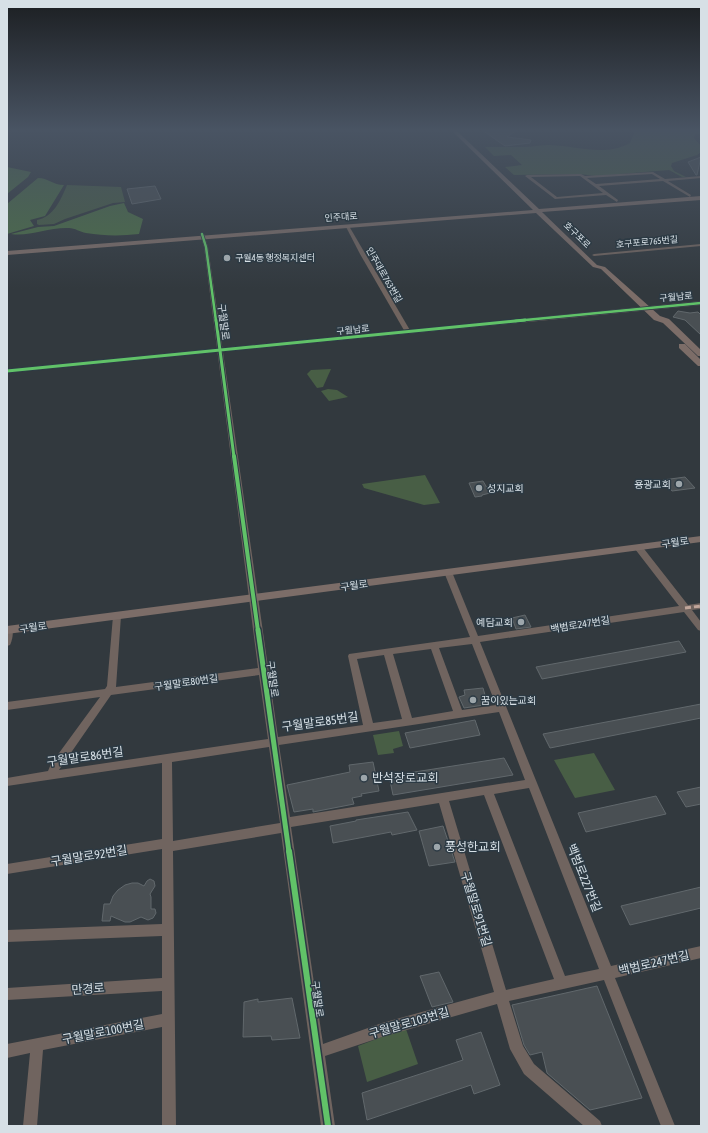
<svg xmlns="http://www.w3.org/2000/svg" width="708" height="1133" viewBox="0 0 708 1133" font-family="'Asap Condensed','Noto Sans KR',sans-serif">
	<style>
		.green { fill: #485e45 }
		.forest { fill: #4c6f46 }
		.building { fill: #494f53; stroke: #61686c }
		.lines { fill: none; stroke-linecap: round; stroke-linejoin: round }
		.minor { fill: #70645f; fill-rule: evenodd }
		.tertiary { fill: #70645f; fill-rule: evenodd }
		.secondary { fill: #7c6d68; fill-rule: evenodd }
		.quiet { stroke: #c0a59a; stroke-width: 3; stroke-dasharray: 6 3; stroke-linecap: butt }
		.cycleway-far4-casing { stroke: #2c3a44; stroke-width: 4 }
		.cycleway-far3-casing { stroke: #2c3a44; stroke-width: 5 }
		.cycleway-far2-casing { stroke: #2c3a44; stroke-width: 6 }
		.cycleway-far1-casing { stroke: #2c3a44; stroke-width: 8 }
		.cycleway-casing { stroke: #2c3a44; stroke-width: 9 }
		.cycleway-far4 { stroke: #61c268; stroke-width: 2.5 }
		.cycleway-far3 { stroke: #61c268; stroke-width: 3 }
		.cycleway-far2 { stroke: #61c268; stroke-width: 4 }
		.cycleway-far1 { stroke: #61c268; stroke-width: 5 }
		.cycleway { stroke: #61c268; stroke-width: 6 }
		.poi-dot { fill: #9da6ab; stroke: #2c3a44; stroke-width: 1.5 }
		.labels { text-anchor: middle; stroke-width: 3; stroke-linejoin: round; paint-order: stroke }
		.far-street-label { font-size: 9px; fill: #d7e0e6; stroke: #2c3a44 }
		.far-poi-label { font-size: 9px; fill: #d7e0e6; stroke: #2c3a44; text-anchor: start }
		.street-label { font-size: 10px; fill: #d7e0e6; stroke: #2c3a44 }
		.poi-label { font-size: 10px; fill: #d7e0e6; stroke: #2c3a44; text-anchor: end }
		.near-street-label { font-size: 12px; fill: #d7e0e6; stroke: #2c3a44 }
		.near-poi-label { font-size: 12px; fill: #d7e0e6; stroke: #2c3a44; text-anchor: start }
	</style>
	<rect width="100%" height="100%" fill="#32393e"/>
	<!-- green -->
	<g class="green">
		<path d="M635,130h66v3l-6,2 -1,3 7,8v6l-4,3 -25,8 -1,3 3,5 12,6h-4l-13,-7 -73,6 -17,-2 -65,1 -9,-8 17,-2 -11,-10 -17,1 -9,-9c12,0 24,0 37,0 9,0 19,-2 28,-2 26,1 56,12 80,-2z"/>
		<path d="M67,185l54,2 4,15 -12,1 -48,16 -11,5 -15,1 -2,-1v-4c17,-3 24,-21 30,-35z"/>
		<polygon points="331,369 323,387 317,388 307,374 311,370"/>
		<polygon points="328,389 337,390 348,397 329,401 321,391"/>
		<polygon points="425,475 440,503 424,505 364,488 362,484"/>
		<polygon points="399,731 403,746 393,749 394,753 378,755 373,735"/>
		<polygon points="594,753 615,790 575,798 554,760"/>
		<polygon points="406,1029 418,1064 367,1082 358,1046 387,1035"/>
	</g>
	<!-- forest -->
	<g class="forest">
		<polygon points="7,167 31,172 28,177 7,194"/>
		<path d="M38,178c10,0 15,7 26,7l-19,31 -15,4 4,6 -27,8v-30z"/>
		<path d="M124,203l4,9 15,7 -4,15c-18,2 -35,2 -53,-1 -6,-1 -11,-5 -17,-5 -20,-1 -40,9 -58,6l27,-7 16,-1 56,-20z"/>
	</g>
	<!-- building -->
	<g class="building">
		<polygon points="482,130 517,130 507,137 531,140 530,143 505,146"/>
		<polygon points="701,157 697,175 696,175 688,162"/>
		<polygon points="155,186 161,199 132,204 127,189"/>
		<polygon points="678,311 690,313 698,312 701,315 701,335 685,320 673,317"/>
		<polygon points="685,477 695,488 672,491 663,480"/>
		<polygon points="483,481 490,493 482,495 482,496 475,497 469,483"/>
		<polygon points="525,615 531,627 516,629 512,618"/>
		<polygon points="679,641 686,652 542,679 536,667"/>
		<polygon points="483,688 487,702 484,705 464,708 459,697 465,695 464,690"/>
		<polygon points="701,704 701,718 550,748 543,734"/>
		<polygon points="475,720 480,735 410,748 405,733"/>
		<polygon points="504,758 513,775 393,795 389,776"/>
		<polygon points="373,762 379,791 361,794 362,796 352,798 354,804 313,812 313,809 294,812 287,785 350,772 349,765"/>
		<polygon points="701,787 701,804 686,807 677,792"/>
		<polygon points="656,796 666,814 586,832 578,813"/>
		<polygon points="408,812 417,830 392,835 391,832 333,843 330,826 356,821 356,820"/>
		<polygon points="443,826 455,862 429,866 419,831"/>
		<polygon points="150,879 154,881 155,886 150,894 151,897 151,909 155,909 156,913 153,918 148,920 141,917 130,922 125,922 111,916 110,921 102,921 104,904 110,904 113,896 118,890 125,885 132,883 138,883 144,886 147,881"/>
		<polygon points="701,887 701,908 630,925 621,906"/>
		<polygon points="439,972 453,1002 432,1007 420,976"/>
		<polygon points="597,986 642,1098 590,1110 547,1073 542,1052 530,1055 524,1045 512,1005"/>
		<polygon points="292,998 300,1038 272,1040 271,1036 243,1037 244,1002 258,999 258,1002"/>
		<polygon points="481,1032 500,1085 474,1094 471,1085 367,1120 362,1093 463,1060 456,1040"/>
	</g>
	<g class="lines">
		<!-- minor -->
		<g class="minor">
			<path d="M653,172l12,7 36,-3v2l-33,3 23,14 -1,2 -27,-16 -64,5 19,14 -1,2 -11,-7 -51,4 -30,-23 2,-1 54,-1 4,2zM652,174l8,5 -64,5 -9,-6zM580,176l23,17 -46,4 -26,-20z"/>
			<polygon points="345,225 349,226 411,332 410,333 405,332 360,254"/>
			<path d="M202,233l2,1 4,13 70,490 85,-12 -15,-69 1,-2 121,-17 -26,-65 1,-2h6l1,2 26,64 201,-30 -44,-57 -1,-2 1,-2h6l47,60 13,-2v6l-9,1 9,12v9l-3,-1 -14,-18 -204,30 131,324 90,-20v12l-86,20 60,148h-14l-57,-146 -95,21 14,45 11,18 66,57 2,5h-18l-60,-52 -14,-25 -13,-45 -115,33 -57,19 10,70h-14l-40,-293 -108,18 3,275h-14v-99l-119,23 -6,76h-14l7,-73 -23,5v-14l155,-30v-23l-155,9v-12l155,-10v-42l-155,6v-12l155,-6v-75l-155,25v-10l155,-25v-76l-155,23v-8l41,-7 3,-7 49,-67 -93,13v-8l98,-13 2,-3 6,-70 1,-2h6l1,2 -5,71 142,-19 -54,-421 -4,-13zM472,644l24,61 -34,5 -23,-62zM431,649l22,62 -41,7 -19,-64zM384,655l18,64 -29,4 -16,-64zM259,675l9,64 -209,31 52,-75zM499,712l26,68 -235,37 -11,-72zM269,747l11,76 -107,18 -1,-79zM529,788l70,181 -34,7 -71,-182zM484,795l70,184 -48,11 -57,-189zM439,803l55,189 -112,31 -59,21 -32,-217z"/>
			<polygon points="701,244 701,246 594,256 592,255 594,254"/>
			<path d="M7,627l5,1c2,4 0,13 -2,17l-3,1z"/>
		</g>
		<!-- tertiary -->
		<polygon class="tertiary" points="701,301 701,305 7,373 7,369"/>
		<!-- secondary -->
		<g class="secondary">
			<polygon points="451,130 456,130 539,209 701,196 701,200 542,212 597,265 605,267 660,316 669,319 701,350 701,356 698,356 663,323 654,320 601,269 593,267 536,213 7,255 7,251 533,210"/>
			<polygon points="679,344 685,344 701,360 701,366 698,366 679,348"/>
			<polygon points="701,536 701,542 7,634 7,626"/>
		</g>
		<!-- quiet -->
		<polyline class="quiet" points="685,608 701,606"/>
		<defs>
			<g id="cycleway-far4">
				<polyline points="202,234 206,247 216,321"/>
				<polyline points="515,321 701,303"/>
			</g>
			<g id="cycleway-far3">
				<polyline points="216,320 234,457"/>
				<polyline points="7,371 525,320"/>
			</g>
			<polyline id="cycleway-far2" points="234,456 258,631"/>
			<polyline id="cycleway-far1" points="258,630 289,852"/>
			<polyline id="cycleway" points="289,851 328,1126"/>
		</defs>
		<!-- cycleway-far4 casing -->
		<use href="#cycleway-far4" class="cycleway-far4-casing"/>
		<!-- cycleway-far3 casing -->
		<use href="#cycleway-far3" class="cycleway-far3-casing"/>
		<!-- cycleway-far2 casing -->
		<use href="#cycleway-far2" class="cycleway-far2-casing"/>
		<!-- cycleway-far1 casing -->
		<use href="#cycleway-far1" class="cycleway-far1-casing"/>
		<!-- cycleway casing -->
		<use href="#cycleway" class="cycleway-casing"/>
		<!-- cycleway-far4 -->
		<use href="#cycleway-far4" class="cycleway-far4"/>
		<!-- cycleway-far3 -->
		<use href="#cycleway-far3" class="cycleway-far3"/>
		<!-- cycleway-far2 -->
		<use href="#cycleway-far2" class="cycleway-far2"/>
		<!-- cycleway-far1 -->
		<use href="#cycleway-far1" class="cycleway-far1"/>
		<!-- cycleway -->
		<use href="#cycleway" class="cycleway"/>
	</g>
	<!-- sky -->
	<linearGradient id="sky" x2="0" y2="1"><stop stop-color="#1c1f22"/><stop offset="0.45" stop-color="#495463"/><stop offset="1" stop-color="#495463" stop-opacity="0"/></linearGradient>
	<rect width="708" height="289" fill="url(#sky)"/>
	<!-- markers -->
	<g class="poi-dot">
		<circle cx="227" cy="258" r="4"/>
		<circle cx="679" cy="484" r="4"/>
		<circle cx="479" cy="488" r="4"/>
		<circle cx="521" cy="622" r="4"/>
		<circle cx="473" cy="700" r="4"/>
		<circle cx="364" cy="778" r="4"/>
		<circle cx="437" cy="847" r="4"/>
	</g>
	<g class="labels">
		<!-- far-street labels -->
		<g class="far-street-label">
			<text transform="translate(341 217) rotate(-4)" y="3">인주대로</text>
			<text transform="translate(577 235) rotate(44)" y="3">호구포로</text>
			<text transform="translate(647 242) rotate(-5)" y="3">호구포로765번길</text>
			<text transform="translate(384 275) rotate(60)" y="3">인주대로763번길</text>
			<text transform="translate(676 297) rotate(-5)" y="3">구월남로</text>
			<text transform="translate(353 330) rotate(-6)" y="3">구월남로</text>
		</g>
		<!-- far-poi labels -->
		<g class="far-poi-label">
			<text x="235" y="261">구월4동 행정복지센터</text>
		</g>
		<!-- street labels -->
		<g class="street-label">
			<text transform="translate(224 322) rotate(83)" y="4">구월말로</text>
			<text transform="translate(675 542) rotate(-8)" y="4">구월로</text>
			<text transform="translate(354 585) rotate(-8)" y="4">구월로</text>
			<text transform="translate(580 624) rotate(-9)" y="4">백범로247번길</text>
			<text transform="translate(33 627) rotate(-8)" y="4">구월로</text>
			<text transform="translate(273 679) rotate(82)" y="4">구월말로</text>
			<text transform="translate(186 682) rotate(-8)" y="4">구월말로80번길</text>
			<text transform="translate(318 999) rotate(82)" y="4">구월말로</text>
		</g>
		<!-- poi labels -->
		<g class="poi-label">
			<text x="671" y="488">용광교회</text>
			<text x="487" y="492" text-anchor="start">성지교회</text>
			<text x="513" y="626">예담교회</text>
			<text x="481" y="704" text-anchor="start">꿈이있는교회</text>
		</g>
		<!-- near-street labels -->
		<g class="near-street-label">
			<text transform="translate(320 722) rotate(-8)" y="4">구월말로85번길</text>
			<text transform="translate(85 757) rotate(-8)" y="4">구월말로86번길</text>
			<text transform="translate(89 856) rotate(-9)" y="4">구월말로92번길</text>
			<text transform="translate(584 878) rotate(68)" y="4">백범로227번길</text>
			<text transform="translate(476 909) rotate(73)" y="4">구월말로91번길</text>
			<text transform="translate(654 963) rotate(-13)" y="4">백범로247번길</text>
			<text transform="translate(88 989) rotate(-4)" y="4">만경로</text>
			<text transform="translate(409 1023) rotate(-16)" y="4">구월말로103번길</text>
			<text transform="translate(103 1032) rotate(-11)" y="4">구월말로100번길</text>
		</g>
		<!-- near-poi labels -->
		<g class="near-poi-label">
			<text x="372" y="782">반석장로교회</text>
			<text x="445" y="851">풍성한교회</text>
		</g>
	</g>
	<!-- border -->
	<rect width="708" height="1133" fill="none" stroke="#d7e0e6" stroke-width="16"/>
</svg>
